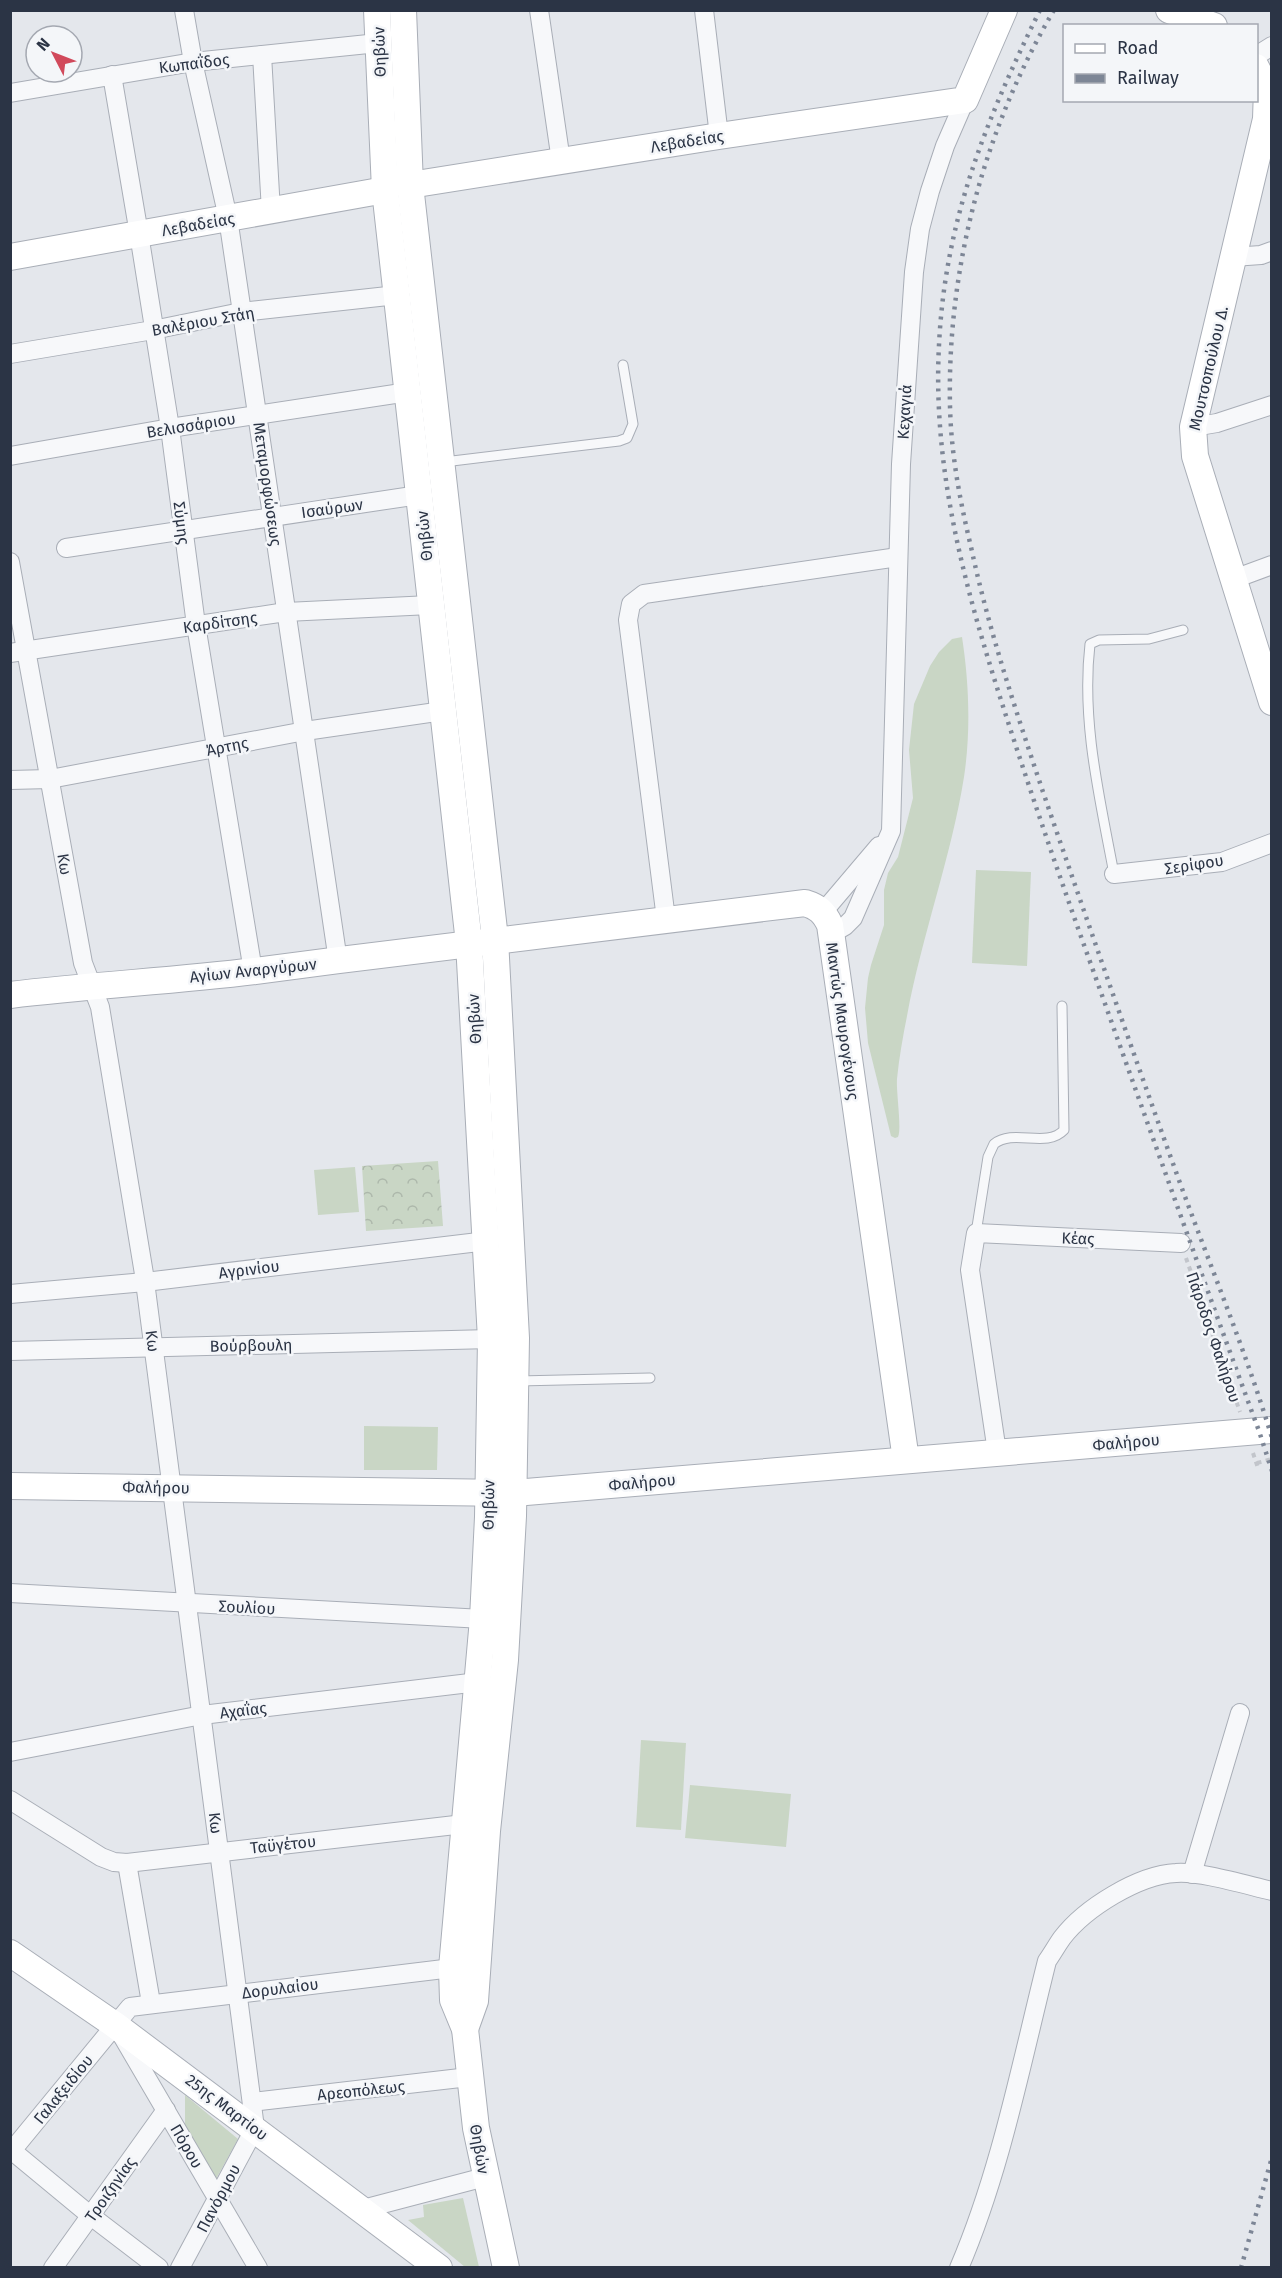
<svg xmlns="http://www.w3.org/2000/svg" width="1282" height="2278" viewBox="0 0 1282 2278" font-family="'Fira Sans',sans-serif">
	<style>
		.grass { fill: #c9d6c5 }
		.forest { fill: url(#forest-crowns) }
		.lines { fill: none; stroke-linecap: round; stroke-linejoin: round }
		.lane-casing { stroke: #a9aeb7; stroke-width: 11 }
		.street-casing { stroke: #a9aeb7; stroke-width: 20 }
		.secondary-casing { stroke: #a9aeb7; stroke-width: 28 }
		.path { stroke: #c2c5cb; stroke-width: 4; stroke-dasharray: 4.5 4.5; stroke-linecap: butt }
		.lane { stroke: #f7f8fa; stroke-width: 9 }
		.street { stroke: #f7f8fa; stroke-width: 18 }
		.secondary { stroke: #fff; stroke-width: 26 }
		.rail { stroke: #7d8696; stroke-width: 4.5; stroke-dasharray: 3 6; stroke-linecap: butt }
		.labels { text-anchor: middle; stroke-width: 5; stroke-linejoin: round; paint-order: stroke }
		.street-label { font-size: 16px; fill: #2b3445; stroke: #f4f6f9 }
	</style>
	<defs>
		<pattern id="forest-crowns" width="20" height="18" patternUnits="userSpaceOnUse" patternTransform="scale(1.5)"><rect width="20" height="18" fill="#c9d6c5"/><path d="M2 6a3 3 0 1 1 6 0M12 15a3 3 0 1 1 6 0" fill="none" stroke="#adb8ab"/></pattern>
	</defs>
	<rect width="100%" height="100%" fill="#e4e7ec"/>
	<!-- grass -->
	<g class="grass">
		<path d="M962,637c7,45 9,94 2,140 -13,81 -42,158 -57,239 -4,20 -8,42 -10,63 -1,13 5,50 1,58l-3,1 -4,-2 -1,-4 -22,-89 -3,-35 3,-30 3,-13 13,-40v-35l4,-17 10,-16 15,-59 -4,-48 5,-46 16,-38 9,-14 13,-13z"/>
		<polygon points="976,870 1031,872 1027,966 972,963"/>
		<polygon points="355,1167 359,1212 318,1215 314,1170"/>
		<polygon points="364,1426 438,1427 437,1470 364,1470"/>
		<polygon points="641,1740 686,1743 681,1830 636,1827"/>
		<polygon points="690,1785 791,1794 786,1847 685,1838"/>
		<polygon points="185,2095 238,2139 216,2179 185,2127"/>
		<polygon points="463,2198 479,2267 465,2267 408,2220 424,2217 423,2205"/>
	</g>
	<!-- forest -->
	<polygon class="forest" points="438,1161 443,1226 366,1231 362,1166"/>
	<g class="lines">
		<defs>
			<g id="lane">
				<polyline points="444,462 619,441 627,438 633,424 623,365"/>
				<path d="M1114,874c-14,-75 -33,-152 -24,-230l9,-4 50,-1 34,-9"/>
				<path d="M976,1233l12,-76 6,-13c20,-16 52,5 70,-14l-2,-124"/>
				<polyline points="518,1381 650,1378"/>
			</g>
			<g id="street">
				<polyline points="184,10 193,62 228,218 338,961"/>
				<polyline points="539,10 561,161"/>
				<polyline points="704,10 719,136"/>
				<polyline points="262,55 271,211"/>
				<polyline points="1256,56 1272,46"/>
				<polyline points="112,75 139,234 170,428 196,625 253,971"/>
				<polyline points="10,93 193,62 378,43"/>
				<polyline points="1233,257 1261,255 1272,251"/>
				<polyline points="10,354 153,330 241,312 397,295"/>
				<polyline points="1193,427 1217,423 1272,405"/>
				<polyline points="10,456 170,428 408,392"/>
				<polyline points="66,548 419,495"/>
				<polyline points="10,562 83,963 100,1007 144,1274 255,2128 180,2268"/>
				<polyline points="1234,579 1272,565"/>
				<polyline points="10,653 286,612 430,605"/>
				<polyline points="10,780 50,779 305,731 443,711"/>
				<polyline points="1114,874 1222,862 1272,843"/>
				<polyline points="823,912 879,846"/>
				<polyline points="666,919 628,620 631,604 644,594 898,557"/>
				<polyline points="831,934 845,926 853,918 891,831 901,464 914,272 920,229 930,191 945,146 965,100"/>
				<polyline points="10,1294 145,1282 487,1241"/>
				<polyline points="10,1351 491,1339"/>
				<polyline points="997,1452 970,1270 976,1233 1181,1243"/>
				<polyline points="10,1593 483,1619"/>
				<polyline points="10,1752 202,1715 478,1682"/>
				<polyline points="10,1800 101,1857 114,1862 127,1863 464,1824"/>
				<polyline points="127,1863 151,2003"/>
				<polyline points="1192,1874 1240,1713"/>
				<polyline points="121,2034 258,2268"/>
				<polyline points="252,2102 469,2077"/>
				<polyline points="10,2149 91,2216 159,2268"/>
				<polyline points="10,2153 130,2007 452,1968"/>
				<polyline points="363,2209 485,2177"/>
				<polyline points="53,2268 166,2110"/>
				<path d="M959,2268c42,-98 62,-204 88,-307 5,-7 10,-16 15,-23 23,-30 76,-63 114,-65 24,-2 70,12 96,18"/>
			</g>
			<g id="secondary">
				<polyline points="377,10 385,190 469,943 491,1339 488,1517 483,1619 452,1968 453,2000 465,2029 476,2128 506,2268"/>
				<polyline points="403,10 410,185 495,939 516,1338 513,1516 505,1660 487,1831 475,2001 465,2029"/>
				<polyline points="1169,10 1214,26"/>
				<polyline points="1256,67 1267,89 1266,119 1193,427 1195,456 1272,702"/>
				<polyline points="410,185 719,136 965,100 1004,10"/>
				<polyline points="10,257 385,190"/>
				<path d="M10,995c82,-10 164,-14 245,-24 183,-24 366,-47 550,-68 13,4 19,9 25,22l76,535"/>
				<polyline points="10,1486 514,1493 1272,1430"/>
				<polyline points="10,1953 115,2025 439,2268"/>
			</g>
		</defs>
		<!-- lane casing -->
		<use href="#lane" class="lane-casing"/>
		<!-- street casing -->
		<use href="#street" class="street-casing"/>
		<!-- secondary casing -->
		<use href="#secondary" class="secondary-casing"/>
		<!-- path -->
		<g class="path">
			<polyline points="1186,1258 1240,1412"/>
			<polyline points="1253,1453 1258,1468"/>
			<polyline points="1257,1463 1272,1459"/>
		</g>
		<!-- lane -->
		<use href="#lane" class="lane"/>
		<!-- street -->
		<use href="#street" class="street"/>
		<!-- secondary -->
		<use href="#secondary" class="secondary"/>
		<!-- rail -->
		<g class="rail">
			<path d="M1040,10c-54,110 -95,210 -101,335 -7,131 30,257 70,380 24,74 49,147 75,220 58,162 115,324 175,486l13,40"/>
			<path d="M1054,10c-70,119 -107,259 -104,396 1,48 10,95 21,141 18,84 45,164 72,245 45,131 90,261 137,391 31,85 66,169 92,255"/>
			<polyline points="1241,2268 1272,2157"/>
		</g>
	</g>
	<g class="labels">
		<!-- street labels -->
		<g class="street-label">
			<text transform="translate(379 52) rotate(-92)" y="6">Θηβών</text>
			<text transform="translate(194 63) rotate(-7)" y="6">Κωπαΐδος</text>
			<text transform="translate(687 141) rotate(-9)" y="6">Λεβαδείας</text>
			<text transform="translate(198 224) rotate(-10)" y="6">Λεβαδείας</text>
			<text transform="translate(203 321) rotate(-10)" y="6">Βαλέριου Στάη</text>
			<text transform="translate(1208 368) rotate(-77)" y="6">Μουτσοπούλου Δ.</text>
			<text transform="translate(904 412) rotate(-87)" y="6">Κεχαγιά</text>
			<text transform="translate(191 425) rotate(-9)" y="6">Βελισσάριου</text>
			<text transform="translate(268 484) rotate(82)" y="6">Μεταμορφώσεως</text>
			<text transform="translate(332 508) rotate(-8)" y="6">Ισαύρων</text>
			<text transform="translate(182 523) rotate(83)" y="6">Σύμης</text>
			<text transform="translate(424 536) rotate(-96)" y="6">Θηβών</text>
			<text transform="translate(220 622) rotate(-8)" y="6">Καρδίτσης</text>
			<text transform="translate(227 746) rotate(-11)" y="6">Άρτης</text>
			<text transform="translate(65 864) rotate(80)" y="6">Κω</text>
			<text transform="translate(1194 864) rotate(-9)" y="6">Σερίφου</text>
			<text transform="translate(253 970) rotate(-6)" y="6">Αγίων Αναργύρων</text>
			<text transform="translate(474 1019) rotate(-93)" y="6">Θηβών</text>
			<text transform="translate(843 1021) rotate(82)" y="6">Μαντώς Μαυρογένους</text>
			<text transform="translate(1078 1238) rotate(2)" y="6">Κέας</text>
			<text transform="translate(249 1269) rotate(-7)" y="6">Αγρινίου</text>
			<text transform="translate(1214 1337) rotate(71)" y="6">Πάροδος Φαλήρου</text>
			<text transform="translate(153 1341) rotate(82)" y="6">Κω</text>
			<text transform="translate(251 1345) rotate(-1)" y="6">Βούρβουλη</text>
			<text transform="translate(1126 1442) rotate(-5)" y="6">Φαλήρου</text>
			<text transform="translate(642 1482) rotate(-5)" y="6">Φαλήρου</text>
			<text transform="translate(156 1487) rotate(1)" y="6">Φαλήρου</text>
			<text transform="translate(488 1505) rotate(-89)" y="6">Θηβών</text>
			<text transform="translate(247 1607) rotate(3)" y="6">Σουλίου</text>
			<text transform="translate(243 1710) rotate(-7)" y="6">Αχαΐας</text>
			<text transform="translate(216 1823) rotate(83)" y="6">Κω</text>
			<text transform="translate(283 1844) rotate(-6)" y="6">Ταϋγέτου</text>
			<text transform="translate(280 1988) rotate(-7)" y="6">Δορυλαίου</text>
			<text transform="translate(63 2089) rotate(-51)" y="6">Γαλαξειδίου</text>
			<text transform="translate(361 2090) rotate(-6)" y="6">Αρεοπόλεως</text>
			<text transform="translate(227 2107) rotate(37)" y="6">25ης Μαρτίου</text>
			<text transform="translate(187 2146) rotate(60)" y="6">Πόρου</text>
			<text transform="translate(480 2149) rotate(80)" y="6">Θηβών</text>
			<text transform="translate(110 2189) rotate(-55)" y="6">Τροιζηνίας</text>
			<text transform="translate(218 2198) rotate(-62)" y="6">Πανόρμου</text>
		</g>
	</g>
	<!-- border -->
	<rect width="1282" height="2278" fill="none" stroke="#2b3445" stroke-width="24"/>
	<!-- legend -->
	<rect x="1063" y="24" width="195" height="78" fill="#f4f6f9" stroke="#a4a8b1" stroke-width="1.5"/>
	<rect x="1075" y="44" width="30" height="9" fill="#ffffff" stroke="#a4a8b1" stroke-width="1.5"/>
	<text x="1117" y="54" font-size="18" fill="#2b3445">Road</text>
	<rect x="1075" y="74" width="30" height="9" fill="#7d8696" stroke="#a4a8b1" stroke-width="1.5"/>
	<text x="1117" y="84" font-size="18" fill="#2b3445">Railway</text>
	<!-- north arrow -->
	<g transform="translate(54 54) rotate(312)"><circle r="28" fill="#f4f6f9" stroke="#a4a8b1" stroke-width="1.5"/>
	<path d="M0-4.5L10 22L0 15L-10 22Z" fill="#d1495b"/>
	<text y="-9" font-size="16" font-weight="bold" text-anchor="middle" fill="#2b3445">N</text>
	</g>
</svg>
